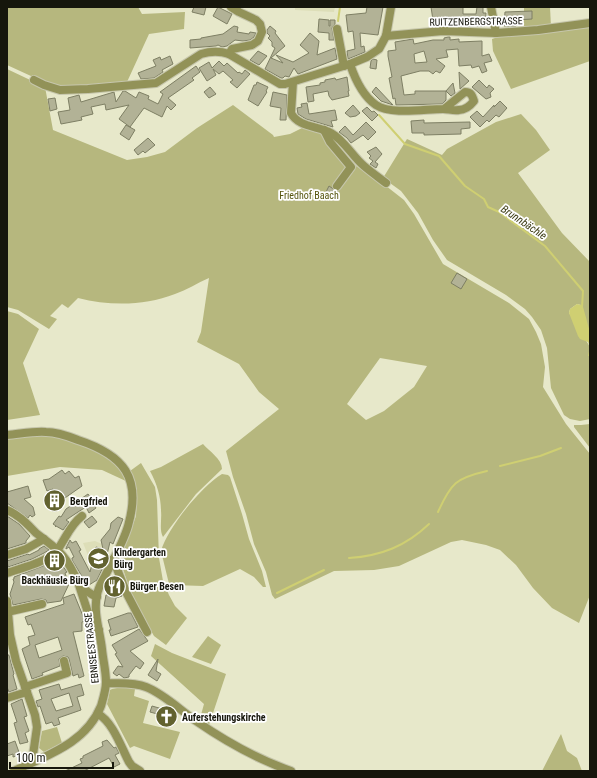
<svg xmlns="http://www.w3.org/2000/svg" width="597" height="778" viewBox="0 0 597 778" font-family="'Roboto Condensed',sans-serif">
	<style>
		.built { fill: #dddeb8 }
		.green { fill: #b6b77e; fill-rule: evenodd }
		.water { fill: #cfcf72 }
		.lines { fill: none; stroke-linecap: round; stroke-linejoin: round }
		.stream { stroke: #cfcf72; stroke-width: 2 }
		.building { fill: #b2b296; stroke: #7e7f64; fill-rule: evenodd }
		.minor-casing { stroke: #c6c6ac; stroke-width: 10 }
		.minor { stroke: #929258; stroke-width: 8 }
		.labels { text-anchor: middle; stroke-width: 3.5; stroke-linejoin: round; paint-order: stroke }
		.street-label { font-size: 10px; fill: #16160c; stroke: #fff }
		.park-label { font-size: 10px; fill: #56550e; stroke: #fff }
		.poi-label { font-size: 10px; font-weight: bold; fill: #16160c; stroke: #fff; text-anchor: start }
		.water-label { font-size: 11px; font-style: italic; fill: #3d3d15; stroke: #fff }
	</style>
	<rect width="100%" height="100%" fill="#e7e8ca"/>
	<!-- built -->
	<g class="built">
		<polygon points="295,7 335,7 334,12 295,10"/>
		<polygon points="95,541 109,547 104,572 94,570 83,543"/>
	</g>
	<!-- green -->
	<g class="green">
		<polygon points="7,7 138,7 142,14 185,12 184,29 149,34 127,82 83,86 57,86 44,82 7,65"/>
		<polygon points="524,7 550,7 551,27 524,29"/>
		<polygon points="590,26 590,61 511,89 493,51 492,39 498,37"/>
		<path d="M7,69l38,18 8,43 74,30 20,-3 18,-5 32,-24 36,-23 40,30 1,2 16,-3 12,-6 17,4 14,8 23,26 25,16 23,18 10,14 29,50 66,39 20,16 7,13 5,12 4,23 -2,20 23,37 24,30v141l-11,28 -27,-15 -19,-20 -17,-23 -16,-15 -14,-5 -24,-5 -11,2 -52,24 -25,4 -40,1 -59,28 -3,-4 -6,-23 -12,-28 -8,-30 -13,-37 -7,-26 53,-42 -20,-17 -20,-28 -42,-22 4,-10 8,-54c-12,5 -22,12 -34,16 -31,12 -65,12 -97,4l-10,10 -6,-4 -12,12 7,3 -8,10 -31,-19 -11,-3zM380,358l47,8 -13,21 -30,24 -18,9 -19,-16z"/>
		<polygon points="521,114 536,130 550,150 518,173 562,233 590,262 590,336 581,305 577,304 570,309 569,313 590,347 590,419 580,421 570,419 564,415 551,388 547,348 541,330 532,317 525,309 506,295 447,260 433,240 418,213 401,191 383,178 407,139 442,155 447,149 496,122"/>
		<polygon points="7,311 18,314 39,329 23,363 40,415 7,420"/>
		<polygon points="590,424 590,448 574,427 574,425 581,425"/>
		<path d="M45,435c25,5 55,13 73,32 4,4 7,10 10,15l-26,-12 -42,-3 -53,9v-37z"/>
		<path d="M203,444c6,7 19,15 19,25l-26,25 -33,43c-4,-7 -1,-18 -2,-26 0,-14 -4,-27 -11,-40l11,-4z"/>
		<polygon points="141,463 155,487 157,500 159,558 163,581 169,595 175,606 187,618 166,645 154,636 137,606 128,584 120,560 136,516 137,490 130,471"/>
		<path d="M222,474l6,1 2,2 12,37 7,25 13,32 4,16h-3l-9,-10 -14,-8 -37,17 -30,-1 -3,3 -9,-37c7,-24 40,-64 61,-77z"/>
		<polygon points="208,636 221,645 211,664 192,657"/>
		<polygon points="155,644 172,653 226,674 208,728 199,722 204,704 151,656"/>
		<polygon points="122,687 135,689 134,696 149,701 143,723 180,732 170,759 134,746 130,748 107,704 110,690 112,689"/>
		<polygon points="57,727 62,743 44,752 39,748 42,731"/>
		<polygon points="561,734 567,751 577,758 582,771 542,771"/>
	</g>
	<!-- water -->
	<polygon class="water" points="577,304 581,305 590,336 589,356 588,356 590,347 588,342 580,339 578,336 569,313 570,309"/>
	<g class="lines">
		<!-- stream -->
		<g class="stream">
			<polyline points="338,21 340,7"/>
			<polyline points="379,115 405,144 439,156 465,186 484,199 488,207 499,212 545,246 583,291 582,307 590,336"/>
			<polyline points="500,466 540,456 561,448"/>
			<path d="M438,512c13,-29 18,-34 49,-41"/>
			<path d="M349,558c32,-2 57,-12 80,-34"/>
			<polyline points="277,593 324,570"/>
		</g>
	</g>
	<!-- building -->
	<g class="building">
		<polygon points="194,7 206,7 204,15 192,12"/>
		<polygon points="218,7 232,14 227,24 213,16"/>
		<polygon points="367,7 383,7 378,35 360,33 361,47 364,46 365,52 348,59 347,51 355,49 353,31 348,32 346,15 366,13"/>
		<polygon points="431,7 463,7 463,14 476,14 477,7 483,7 483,13 486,13 485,26 449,26 449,17 433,20"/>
		<polygon points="532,11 532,19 516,20 516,26 504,26 505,12"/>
		<polygon points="319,19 329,20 329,26 330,26 330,20 335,20 335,24 332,28 334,40 329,40 329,33 318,32"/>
		<polygon points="234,26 238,27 237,32 249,34 250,32 256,33 254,37 250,40 243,41 235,40 227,46 222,47 218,45 216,46 190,48 190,40 201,39 201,38 223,34"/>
		<polygon points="270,26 276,31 275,33 285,46 271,58 283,63 276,55 293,62 309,53 300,45 310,33 319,41 317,55 335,48 337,59 298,74 294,68 289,77 285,76 283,78 281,78 265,69 275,48 272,46 272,42 268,38 270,36 267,33 267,30"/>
		<path d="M448,37h2v3l9,-1v3l23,-1v15l7,-2 3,7 -8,2 3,8 -5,2 -3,-7 -7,2 -1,-3 -12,1 -1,-17 -12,1 2,7 -12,2 9,7 -5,7 -4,-2 -3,3 -4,-3h-9l-19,5 3,19 11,-1v-3h31v9l-4,4 -46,1 -1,-7 -2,1 -4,-21 3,-1 -4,-21v-5l8,-1 -1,-8 18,-3 1,5 19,-4h11v-2zM424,51l3,11 -12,1 -1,-9z"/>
		<polygon points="258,51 267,56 259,65 250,60"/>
		<polygon points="170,56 173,64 162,70 163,72 154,78 141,79 138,73 156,66 153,60 160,57 161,60"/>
		<polygon points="373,59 377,60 376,69 370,68 371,61"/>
		<polygon points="219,61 224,66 227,63 238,73 239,72 242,74 245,70 250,74 237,88 230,82 233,80 223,71 219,74 213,69 216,75 207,81 199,68 209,62 212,68"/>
		<polygon points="196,66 200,72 192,78 194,80 168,98 176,105 171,110 167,106 162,117 144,108 130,127 119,119 129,105 106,110 105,104 91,107 93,114 81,117 82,120 61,124 58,112 70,110 68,98 79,95 81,102 114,92 116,102 123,91 125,91 136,98 139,92 149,96 148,99 158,104 163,94 160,92"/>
		<polygon points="459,72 469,81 460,89"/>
		<polygon points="347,77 349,91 348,91 349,96 332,100 329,96 328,91 313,94 314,101 308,102 306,87 320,85 320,83 325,82 325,80 335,78 336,80"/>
		<polygon points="479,80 487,88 489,85 494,89 490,93 491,97 486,99 472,87"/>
		<polygon points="257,82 268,87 266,91 267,92 258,106 248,100 254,85 256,85"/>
		<polygon points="453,83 455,93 451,96 446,91"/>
		<polygon points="210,87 216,94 209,98 204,92"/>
		<polygon points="376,87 393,105 381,101 372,92"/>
		<polygon points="273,92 287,95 286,120 280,120 281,108 270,106"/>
		<polygon points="55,98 57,109 50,111 48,99"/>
		<polygon points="500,101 507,108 499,117 496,115 489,122 487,120 480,127 470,117 477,111 483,117 494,105 494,107"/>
		<polygon points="307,103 309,114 335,110 337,120 331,121 333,127 306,119 298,114 297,108 302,107 301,104"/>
		<polygon points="353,105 360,113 356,116 350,117 345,113"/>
		<polygon points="367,107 372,112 374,111 378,115 372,121 362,111"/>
		<polygon points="424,120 424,123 470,122 470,128 461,129 461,134 424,135 424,133 412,133 411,121"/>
		<polygon points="366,122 376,132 368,140 363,135 351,143 347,138 339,132 345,126 353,135"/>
		<polygon points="126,125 135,130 129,140 120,134"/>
		<polygon points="148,138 155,145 145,153 143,151 138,155 134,150"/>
		<polygon points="376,147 382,154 375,162 378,164 376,168 370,164 373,161 369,158 371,156 367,152"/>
		<polygon points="329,186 338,192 333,199 325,194"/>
		<polygon points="457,273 467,279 461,289 451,283"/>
		<polygon points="62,470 65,474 69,471 75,478 79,476 82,486 62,500 61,499 55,505 52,505 50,503 51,497 49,494 53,489 47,491 43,480 49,479"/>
		<polygon points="28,486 31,497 24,499 33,507 35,515 32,517 30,515 28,518 7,503 7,492"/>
		<polygon points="88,494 94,502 92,502 96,508 89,513 86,507 78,512 66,520 69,522 63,530 56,526 55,527 56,526 53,524 59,516 61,517 66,509"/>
		<polygon points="7,516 19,524 30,536 26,541 26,543 7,549"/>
		<polygon points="92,516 97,522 89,528 84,522"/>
		<polygon points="118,517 123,519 113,544 110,542 105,563 97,580 89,585 83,578 72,560 72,558 74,557 69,547 66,549 66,548 70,540 72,543 76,541 81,550 79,551 90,572 96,547 103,549 101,540 110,529 111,523"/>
		<polygon points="44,546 49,550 44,553 32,559 8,567 7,561 28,554 29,555 39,550 39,549"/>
		<polygon points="57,558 67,572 65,573 69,584 61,601 47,603 46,600 41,599 13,605 10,594 14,582 13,579 14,579 14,577 43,566"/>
		<polygon points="112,576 114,577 122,596 116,598 114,607 104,606 106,595 107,595 110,581 111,581"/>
		<path d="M74,594l11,27 -3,1v9l-9,1 11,44 -5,2 -1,-4 -5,2 -4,-17 -1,-2 -5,-1 -4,3 1,7 -18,7 1,2 -11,4 -10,-30 8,-4 -2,-8 7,-2 -4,-11 -3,1 -3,-8 39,-13 -1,-6zM58,637l4,13 -23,8 -4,-13z"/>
		<polygon points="128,613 131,613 138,627 111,636 109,630 111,630 108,620"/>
		<polygon points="139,629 148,641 130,651 144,663 140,669 136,666 129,675 129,677 124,678 119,674 117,676 113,673 118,666 123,667 115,654 117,653 112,645"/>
		<polygon points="7,655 9,655 14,674 13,675 17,689 9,692 7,687"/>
		<polygon points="158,659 156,671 161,674 157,681 148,675"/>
		<path d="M59,684l2,6 20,-6 3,11 -7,2 4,13 -23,8 2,6 -6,2 -2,-4 -6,2 -6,-18 -2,1 -2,-6 6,-2 -3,-9zM69,693l4,13 -17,5 -5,-12z"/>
		<polygon points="22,699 27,716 24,717 29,731 25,733 28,742 20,744 14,723 17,722 11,704"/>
		<polygon points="152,706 173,712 170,725 160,722 161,715 150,712"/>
		<polygon points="107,740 114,748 116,747 119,753 115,755 120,764 114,767 109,758 84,771 65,771 82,763 80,759 83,758 83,756 103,746 102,742"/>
		<polygon points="15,741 20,755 13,757 13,754 7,756 7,744"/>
	</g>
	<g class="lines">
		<defs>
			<g id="minor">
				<polyline points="491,7 496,33"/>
				<polyline points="337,29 344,66"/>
				<polyline points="386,36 443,31 496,33 538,30 590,23"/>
				<polyline points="229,54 232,49 252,45 258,41 262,32 260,24 256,20 239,12 231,7"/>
				<path d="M350,64c5,15 13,32 26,41 15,10 49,4 67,4 5,0 11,2 16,1 6,0 11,-4 15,-9 -2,-6 -3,-9 -9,-9l-21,17"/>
				<path d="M34,80l10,5 16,5 28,-1 68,-6 45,-29c10,-3 19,-3 28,0l51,30h5l65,-20 17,-7 12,-8 7,-13 5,-29"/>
				<path d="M293,82l-2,31c7,14 27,13 40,20 14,8 21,23 33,33 7,6 14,11 22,17"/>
				<polyline points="324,130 330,142 351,167 337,186"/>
				<path d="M7,435c13,-1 26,-4 39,-3 11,0 22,4 32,8 46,15 64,38 50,86 -5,17 -15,34 -23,50 -3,6 -7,12 -8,19 -4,18 3,36 5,54 1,11 4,22 4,33 0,8 -3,17 -5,24 -15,37 -53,49 -87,65"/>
				<path d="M7,510c12,5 20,14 29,23 11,9 22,15 30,27 11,16 11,28 31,37"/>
				<polyline points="7,555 26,549 44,539"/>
				<polyline points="113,559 127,594 147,632"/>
				<path d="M7,573c17,-6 39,-10 51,-24 8,-11 12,-24 24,-33"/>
				<polyline points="79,585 93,628 99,630"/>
				<polyline points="7,601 10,635 16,661 35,715 37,727 32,762"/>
				<polyline points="7,612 42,604"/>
				<path d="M106,683c13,1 27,-1 40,4 18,7 34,23 50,34 29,20 61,38 95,50"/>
				<polyline points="25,687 67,673 64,661"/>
				<polyline points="7,698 27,692"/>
				<path d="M98,714c15,8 23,33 31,48l3,4 8,5"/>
			</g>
		</defs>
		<!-- minor casing -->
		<use href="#minor" class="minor-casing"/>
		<!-- minor -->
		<use href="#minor" class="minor"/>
	</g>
	<!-- icons -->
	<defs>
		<symbol id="building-disc" viewBox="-11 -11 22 22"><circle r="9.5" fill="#62622f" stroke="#fff"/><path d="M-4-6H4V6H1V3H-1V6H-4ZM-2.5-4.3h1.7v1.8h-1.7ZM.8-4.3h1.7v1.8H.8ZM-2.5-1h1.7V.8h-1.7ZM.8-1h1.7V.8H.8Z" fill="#fff"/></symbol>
		<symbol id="school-disc" viewBox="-11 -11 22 22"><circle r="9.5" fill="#62622f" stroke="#fff"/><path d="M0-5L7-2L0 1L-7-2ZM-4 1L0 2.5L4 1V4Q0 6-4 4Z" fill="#fff"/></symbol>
		<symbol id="restaurant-disc" viewBox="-11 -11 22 22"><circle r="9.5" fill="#62622f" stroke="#fff"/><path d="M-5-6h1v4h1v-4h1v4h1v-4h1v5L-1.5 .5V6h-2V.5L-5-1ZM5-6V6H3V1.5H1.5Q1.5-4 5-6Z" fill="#fff"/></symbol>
		<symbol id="church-disc" viewBox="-11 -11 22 22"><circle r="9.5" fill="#62622f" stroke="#fff"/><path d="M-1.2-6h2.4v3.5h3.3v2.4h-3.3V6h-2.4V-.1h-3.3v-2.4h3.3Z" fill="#fff"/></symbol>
	</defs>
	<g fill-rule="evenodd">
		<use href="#building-disc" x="42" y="488" width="25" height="25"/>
		<use href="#school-disc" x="86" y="546" width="25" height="25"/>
		<use href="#building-disc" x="42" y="548" width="25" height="25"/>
		<use href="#restaurant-disc" x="102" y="574" width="25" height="25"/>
		<use href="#church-disc" x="154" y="704" width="25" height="25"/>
	</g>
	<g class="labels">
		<!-- street labels -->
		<g class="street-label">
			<text transform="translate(476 21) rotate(-1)" y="4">RUITZENBERGSTRASSE</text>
			<text transform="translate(91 648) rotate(-96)" y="4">EBNISEESTRASSE</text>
		</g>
		<!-- park labels -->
		<g class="park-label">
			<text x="309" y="199">Friedhof Baach</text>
		</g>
		<!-- poi labels -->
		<g class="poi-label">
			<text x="70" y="505">Bergfried</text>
			<text x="114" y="556">Kindergarten<tspan x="114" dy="12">Bürg</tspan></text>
			<text x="55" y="584" text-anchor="middle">Backhäusle Bürg</text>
			<text x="130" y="590">Bürger Besen</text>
			<text x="182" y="721">Auferstehungskirche</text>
		</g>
		<!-- water labels -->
		<g class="water-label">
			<text transform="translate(524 222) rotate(34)" y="4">Brunnbächle</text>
		</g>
	</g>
	<!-- border -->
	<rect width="597" height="778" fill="none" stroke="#16160c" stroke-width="16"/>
	<!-- scale -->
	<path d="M10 762v6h103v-6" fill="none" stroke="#16160c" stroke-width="2"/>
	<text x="16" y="762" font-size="12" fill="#16160c" stroke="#ffffff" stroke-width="3" paint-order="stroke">100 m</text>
</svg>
